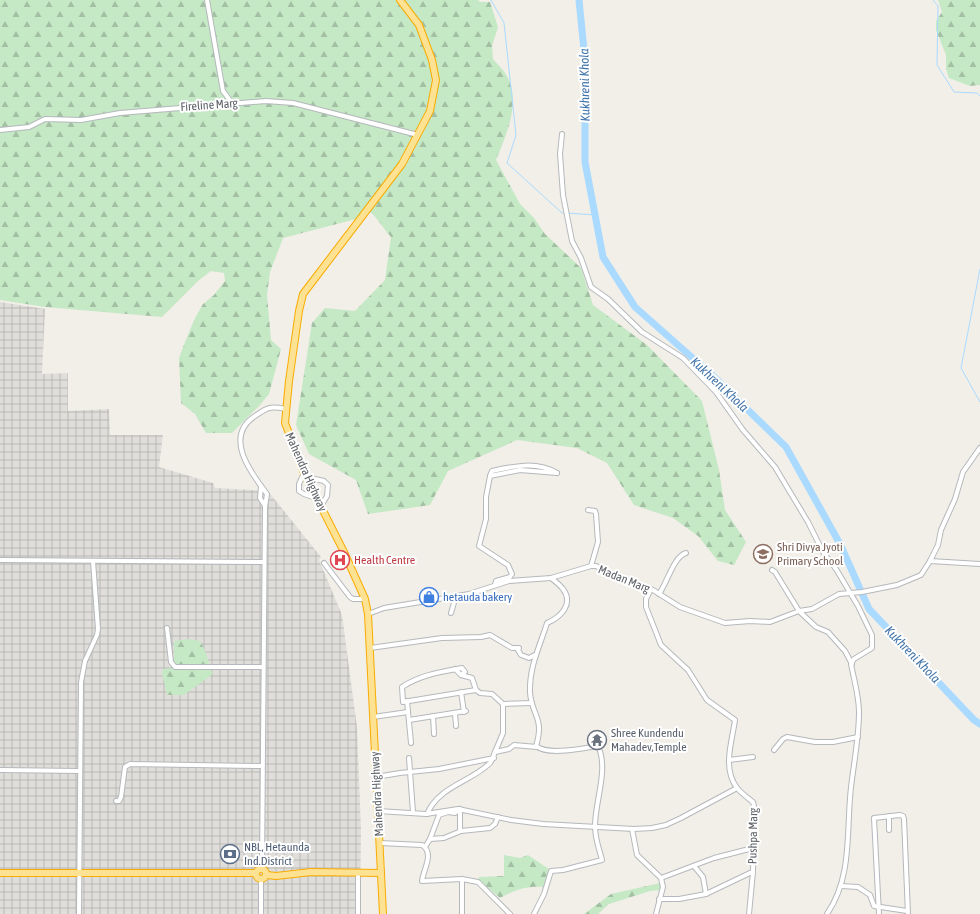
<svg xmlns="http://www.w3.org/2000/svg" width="980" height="914" viewBox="0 0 980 914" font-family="'Asap Condensed',sans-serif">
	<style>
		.industrial { fill: url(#industrial-grid) }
		.forest { fill: url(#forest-firs) }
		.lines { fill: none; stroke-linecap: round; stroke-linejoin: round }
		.stream { stroke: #aadaff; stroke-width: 1 }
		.river { stroke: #aadaff; stroke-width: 7 }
		.minor-casing { stroke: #b5b8bc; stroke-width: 6 }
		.highway-casing { stroke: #f9ab00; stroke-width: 8 }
		.minor { stroke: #fff; stroke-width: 4 }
		.highway { stroke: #fde293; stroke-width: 6 }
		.labels { text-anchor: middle; stroke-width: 4; stroke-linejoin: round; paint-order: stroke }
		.street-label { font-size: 12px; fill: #5f6368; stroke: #fff }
		.education-label { font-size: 12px; fill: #785e54; stroke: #fff; text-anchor: start }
		.health-label { font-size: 12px; fill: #be3a42; stroke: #fff; text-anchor: start }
		.shop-label { font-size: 12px; fill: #366cbe; stroke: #fff; text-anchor: start }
		.worship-label { font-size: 12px; fill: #5b616d; stroke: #fff; text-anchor: start }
		.service-label { font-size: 12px; fill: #4e5e75; stroke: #fff; text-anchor: start }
		.water-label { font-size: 13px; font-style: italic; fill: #4174aa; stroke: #fff }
	</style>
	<defs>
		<pattern id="industrial-grid" width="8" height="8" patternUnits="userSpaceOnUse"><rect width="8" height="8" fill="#e0deda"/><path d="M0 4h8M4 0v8" fill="none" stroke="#b9b8b5"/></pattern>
		<pattern id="forest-firs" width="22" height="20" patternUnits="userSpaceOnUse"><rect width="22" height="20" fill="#c5e8c5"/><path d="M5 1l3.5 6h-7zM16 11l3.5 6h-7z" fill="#a3c0a4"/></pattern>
	</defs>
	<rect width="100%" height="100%" fill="#f1efe8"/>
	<!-- industrial -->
	<polygon class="industrial" points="0,302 45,309 42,374 68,373 68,411 109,409 110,435 163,435 159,467 213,483 215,488 268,491 321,557 319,560 342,615 357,727 361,830 360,914 0,914"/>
	<!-- forest -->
	<g class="forest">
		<path d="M0,0h478l2,2h10l8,25 -6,19 1,13c4,5 9,9 12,14 18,26 1,62 -9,87l24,44 14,14 11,16 36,34 12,37 54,40 55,56 17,69 6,40 21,32 -12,23 -16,-4 -20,-25 -25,-18 -39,-13 -27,-42 -30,-15 -60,-8 -69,31 -18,34 -62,9 -12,-34 -47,-26 -13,-29 16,-102 13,-15 30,3 30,-31 6,-43c-9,-10 -15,-22 -26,-29l-9,11 -73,19 -13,34 -3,23 4,45 10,9 -12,45 -9,11 -28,28h-26l-11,-19 -14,-11 -2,-45 6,-16 10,-24 8,-14 11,-9 11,-14 -1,-8 -13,-2 -13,10 -36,36 -117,-10 -45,-7z"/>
		<polygon points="938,0 980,0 980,85 970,86 949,78 946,69 946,55 936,30 936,21 942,12"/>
		<path d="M190,639l10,2c7,11 8,21 13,33l-29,21h-17l-5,-22 1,-4 11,-1v-27z"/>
		<path d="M504,855l16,3 8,-3 21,14 -6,18c-17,-1 -28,3 -43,11l-21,-18v-3l25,-1z"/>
		<polygon points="660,883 660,890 650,891 609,904 598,914 584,914 611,894"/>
	</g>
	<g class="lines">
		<!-- stream -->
		<g class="stream">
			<polyline points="491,0 504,23 516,135 507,163 562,213 564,213"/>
			<polyline points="933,0 938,6 937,65 954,92 977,93 980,96"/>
			<polyline points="567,213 595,215"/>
			<polyline points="980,269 961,368 980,402"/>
		</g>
		<!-- river -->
		<polyline class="river" points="579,0 585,60 585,162 603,257 635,307 713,376 786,447 840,544 869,609 974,720 980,724"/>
		<defs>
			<g id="minor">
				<polyline points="207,0 223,91 232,103"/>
				<polyline points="0,130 29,127 45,119 81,120 120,113 266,101 293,103 418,135"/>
				<path d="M562,134l-2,20 3,41 9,46 9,17 10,29 17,12 34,33 41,26 33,34 27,38 32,37 33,55 15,30 13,17 22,37 14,29v13l-18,11 -3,5c3,16 8,32 8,48 0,25 -5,50 -8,75 -5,43 2,89 -24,127"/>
				<polyline points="304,473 299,484 299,491 304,494 316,498"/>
				<path d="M490,476l2,-5c22,-5 45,-10 65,2"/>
				<polyline points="306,477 324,481 328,485 327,496 321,506"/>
				<polyline points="261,486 260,498 265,506"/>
				<polyline points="588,510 595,511 596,514 598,542 591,566"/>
				<polyline points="0,560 264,562"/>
				<polyline points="930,561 980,564"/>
				<polyline points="324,563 350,597 353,599 365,599"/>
				<polyline points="772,570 775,572 799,611 816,627 828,632 845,651 852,664"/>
				<polyline points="495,585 496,581 510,577 512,574 508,565 479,546 486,519 486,497 490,476 520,470 557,473"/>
				<path d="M651,589l-5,10v8l15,38 27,25 19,30 28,20c-3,22 -13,48 2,68 4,5 11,10 16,14l1,4 -1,66 -4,42"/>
				<path d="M659,594c8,-11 15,-38 27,-41"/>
				<polyline points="451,613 456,596"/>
				<polyline points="368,614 384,608 469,594 509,581 551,578 591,566 596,566 617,577 653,590 680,607 725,623 750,621 770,622 799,611 812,609 839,594 862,592 897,585 921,575 930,561 938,545 941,530 955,499 963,472 980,448"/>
				<polyline points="167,628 171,662 175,667 263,667"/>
				<polyline points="370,648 442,638 481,637 490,635 512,648 519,648 518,650 521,655 529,658 535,655"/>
				<polyline points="455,669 461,675 472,678 476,690 480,693 492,694 503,704 532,703"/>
				<path d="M461,675l4,-3 -3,-4c-22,4 -42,7 -60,19l1,15 73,-12"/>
				<polyline points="461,692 464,712"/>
				<polyline points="407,701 411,743"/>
				<polyline points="455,713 456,726"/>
				<polyline points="433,716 434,734"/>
				<polyline points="373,717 408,712"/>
				<polyline points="409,720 466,711"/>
				<polyline points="774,750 783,739 787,737 815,742 833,742 858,737"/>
				<polyline points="495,752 503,733 503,704"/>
				<polyline points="409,758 413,812"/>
				<polyline points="729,760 753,757"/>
				<polyline points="0,770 80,771"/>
				<polyline points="376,777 400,773 439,769 494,758"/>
				<polyline points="116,801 119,801 121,797 125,767 130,764 262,766"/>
				<polyline points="378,811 426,814 458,809 511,820 543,824 634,829 652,828 666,825 681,818 737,788"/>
				<path d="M427,814c12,-28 44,-32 63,-51 3,-4 3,-7 5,-11l14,-3 5,-4 23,2"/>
				<polyline points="632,829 637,855 661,878 663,887 656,914"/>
				<polyline points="889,830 889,816"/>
				<polyline points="460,831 460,809"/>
				<polyline points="430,839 439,815 448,812 455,813 460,809"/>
				<path d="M380,843l42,2c13,8 1,25 0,36l40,-2 16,3 32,32"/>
				<polyline points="425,847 430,839 444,838 461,831 490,828 495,824 498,817"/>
				<polyline points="694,866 703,877 706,894"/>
				<path d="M262,869l3,-362 2,-13c-16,-21 -44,-57 -12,-78 13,-9 15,-10 31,-7"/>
				<polyline points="358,873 358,914"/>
				<polyline points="661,878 714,858 753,848"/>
				<polyline points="261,879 261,914"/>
				<polyline points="841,886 858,887 870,895 874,906 907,911"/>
				<polyline points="659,899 679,899 706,894 752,872"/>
				<polyline points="79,914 81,682 85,661 97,635 98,629 93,561"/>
				<polyline points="462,914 462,879"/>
				<path d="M534,914l10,-20 7,-23 12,-1 39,-10c-3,-12 -7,-21 -7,-34 0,-25 14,-57 3,-80 -15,2 -49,10 -62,0 9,-29 -5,-31 -6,-54 -1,-25 10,-46 17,-69 14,-6 27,-19 16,-34 -3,-4 -8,-8 -12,-11"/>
				<polyline points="879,914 874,818 900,815 903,816 904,819 908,914"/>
			</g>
			<g id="highway">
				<circle cx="261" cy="874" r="5"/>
				<polyline points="0,873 256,873"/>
				<polyline points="267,875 276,876 311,872 381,873"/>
				<polyline points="383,914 368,614 365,599 343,550 304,473 285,423 289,381 299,311 303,294 402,164 430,111 436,80 432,60 419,25 400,0"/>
			</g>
		</defs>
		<!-- minor casing -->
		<use href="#minor" class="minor-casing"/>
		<!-- highway casing -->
		<use href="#highway" class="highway-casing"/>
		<!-- minor -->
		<use href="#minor" class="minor"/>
		<!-- highway -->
		<use href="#highway" class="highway"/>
	</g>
	<!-- icons -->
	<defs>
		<symbol id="school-ring" viewBox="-11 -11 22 22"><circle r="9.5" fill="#fff" stroke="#8d6e63" stroke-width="1.5"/><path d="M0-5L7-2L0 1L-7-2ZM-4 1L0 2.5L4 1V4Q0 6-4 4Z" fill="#8d6e63"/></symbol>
		<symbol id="hospital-ring" viewBox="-11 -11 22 22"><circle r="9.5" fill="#fff" stroke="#e0444e" stroke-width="1.5"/><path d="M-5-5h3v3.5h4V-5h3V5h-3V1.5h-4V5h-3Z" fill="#e0444e"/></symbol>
		<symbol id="shop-ring" viewBox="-11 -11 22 22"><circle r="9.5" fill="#fff" stroke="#3f7fe0" stroke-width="1.5"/><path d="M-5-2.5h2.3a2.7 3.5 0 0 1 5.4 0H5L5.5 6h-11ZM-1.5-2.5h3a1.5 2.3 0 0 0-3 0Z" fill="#3f7fe0"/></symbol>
		<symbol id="temple-ring" viewBox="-11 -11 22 22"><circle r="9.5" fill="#fff" stroke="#6b7280" stroke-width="1.5"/><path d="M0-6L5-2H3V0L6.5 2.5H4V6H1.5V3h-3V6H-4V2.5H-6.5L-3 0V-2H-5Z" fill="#6b7280"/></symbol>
		<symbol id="bank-ring" viewBox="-11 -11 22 22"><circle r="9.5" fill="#fff" stroke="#5c6f8a" stroke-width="1.5"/><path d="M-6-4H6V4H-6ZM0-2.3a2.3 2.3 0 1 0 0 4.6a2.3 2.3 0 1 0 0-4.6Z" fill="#5c6f8a"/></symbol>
	</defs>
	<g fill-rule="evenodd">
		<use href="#school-ring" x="752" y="543" width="22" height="22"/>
		<use href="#hospital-ring" x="329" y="549" width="22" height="22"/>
		<use href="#shop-ring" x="418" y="586" width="22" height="22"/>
		<use href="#temple-ring" x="586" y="729" width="22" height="22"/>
		<use href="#bank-ring" x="219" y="843" width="22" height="22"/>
	</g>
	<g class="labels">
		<!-- street labels -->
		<g class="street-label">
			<text transform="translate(209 105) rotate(-4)" y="4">Fireline Marg</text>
			<text transform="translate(306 472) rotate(66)" y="4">Mahendra Highway</text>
			<text transform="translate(624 579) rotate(22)" y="4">Madan Marg</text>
			<text transform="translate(377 794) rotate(-93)" y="4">Mahendra Highway</text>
			<text transform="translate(753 836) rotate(-89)" y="4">Pushpa Marg</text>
		</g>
		<!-- education labels -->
		<g class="education-label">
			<text x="777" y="551">Shri Divya Jyoti<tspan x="777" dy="14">Primary School</tspan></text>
		</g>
		<!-- health labels -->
		<g class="health-label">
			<text x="354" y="564">Health Centre</text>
		</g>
		<!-- shop labels -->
		<g class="shop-label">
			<text x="443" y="601">hetauda bakery</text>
		</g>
		<!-- worship labels -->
		<g class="worship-label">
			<text x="611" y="737">Shree Kundendu<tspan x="611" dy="14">Mahadev,Temple</tspan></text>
		</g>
		<!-- service labels -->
		<g class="service-label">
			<text x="244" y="851">NBL, Hetaunda<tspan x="244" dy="14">Ind.District</tspan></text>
		</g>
		<!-- water labels -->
		<g class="water-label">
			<text transform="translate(584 85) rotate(-91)" y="5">Kukhreni Khola</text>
			<text transform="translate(720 384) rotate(43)" y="5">Kukhreni Khola</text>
			<text transform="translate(913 654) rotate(46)" y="5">Kukhreni Khola</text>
		</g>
	</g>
</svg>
